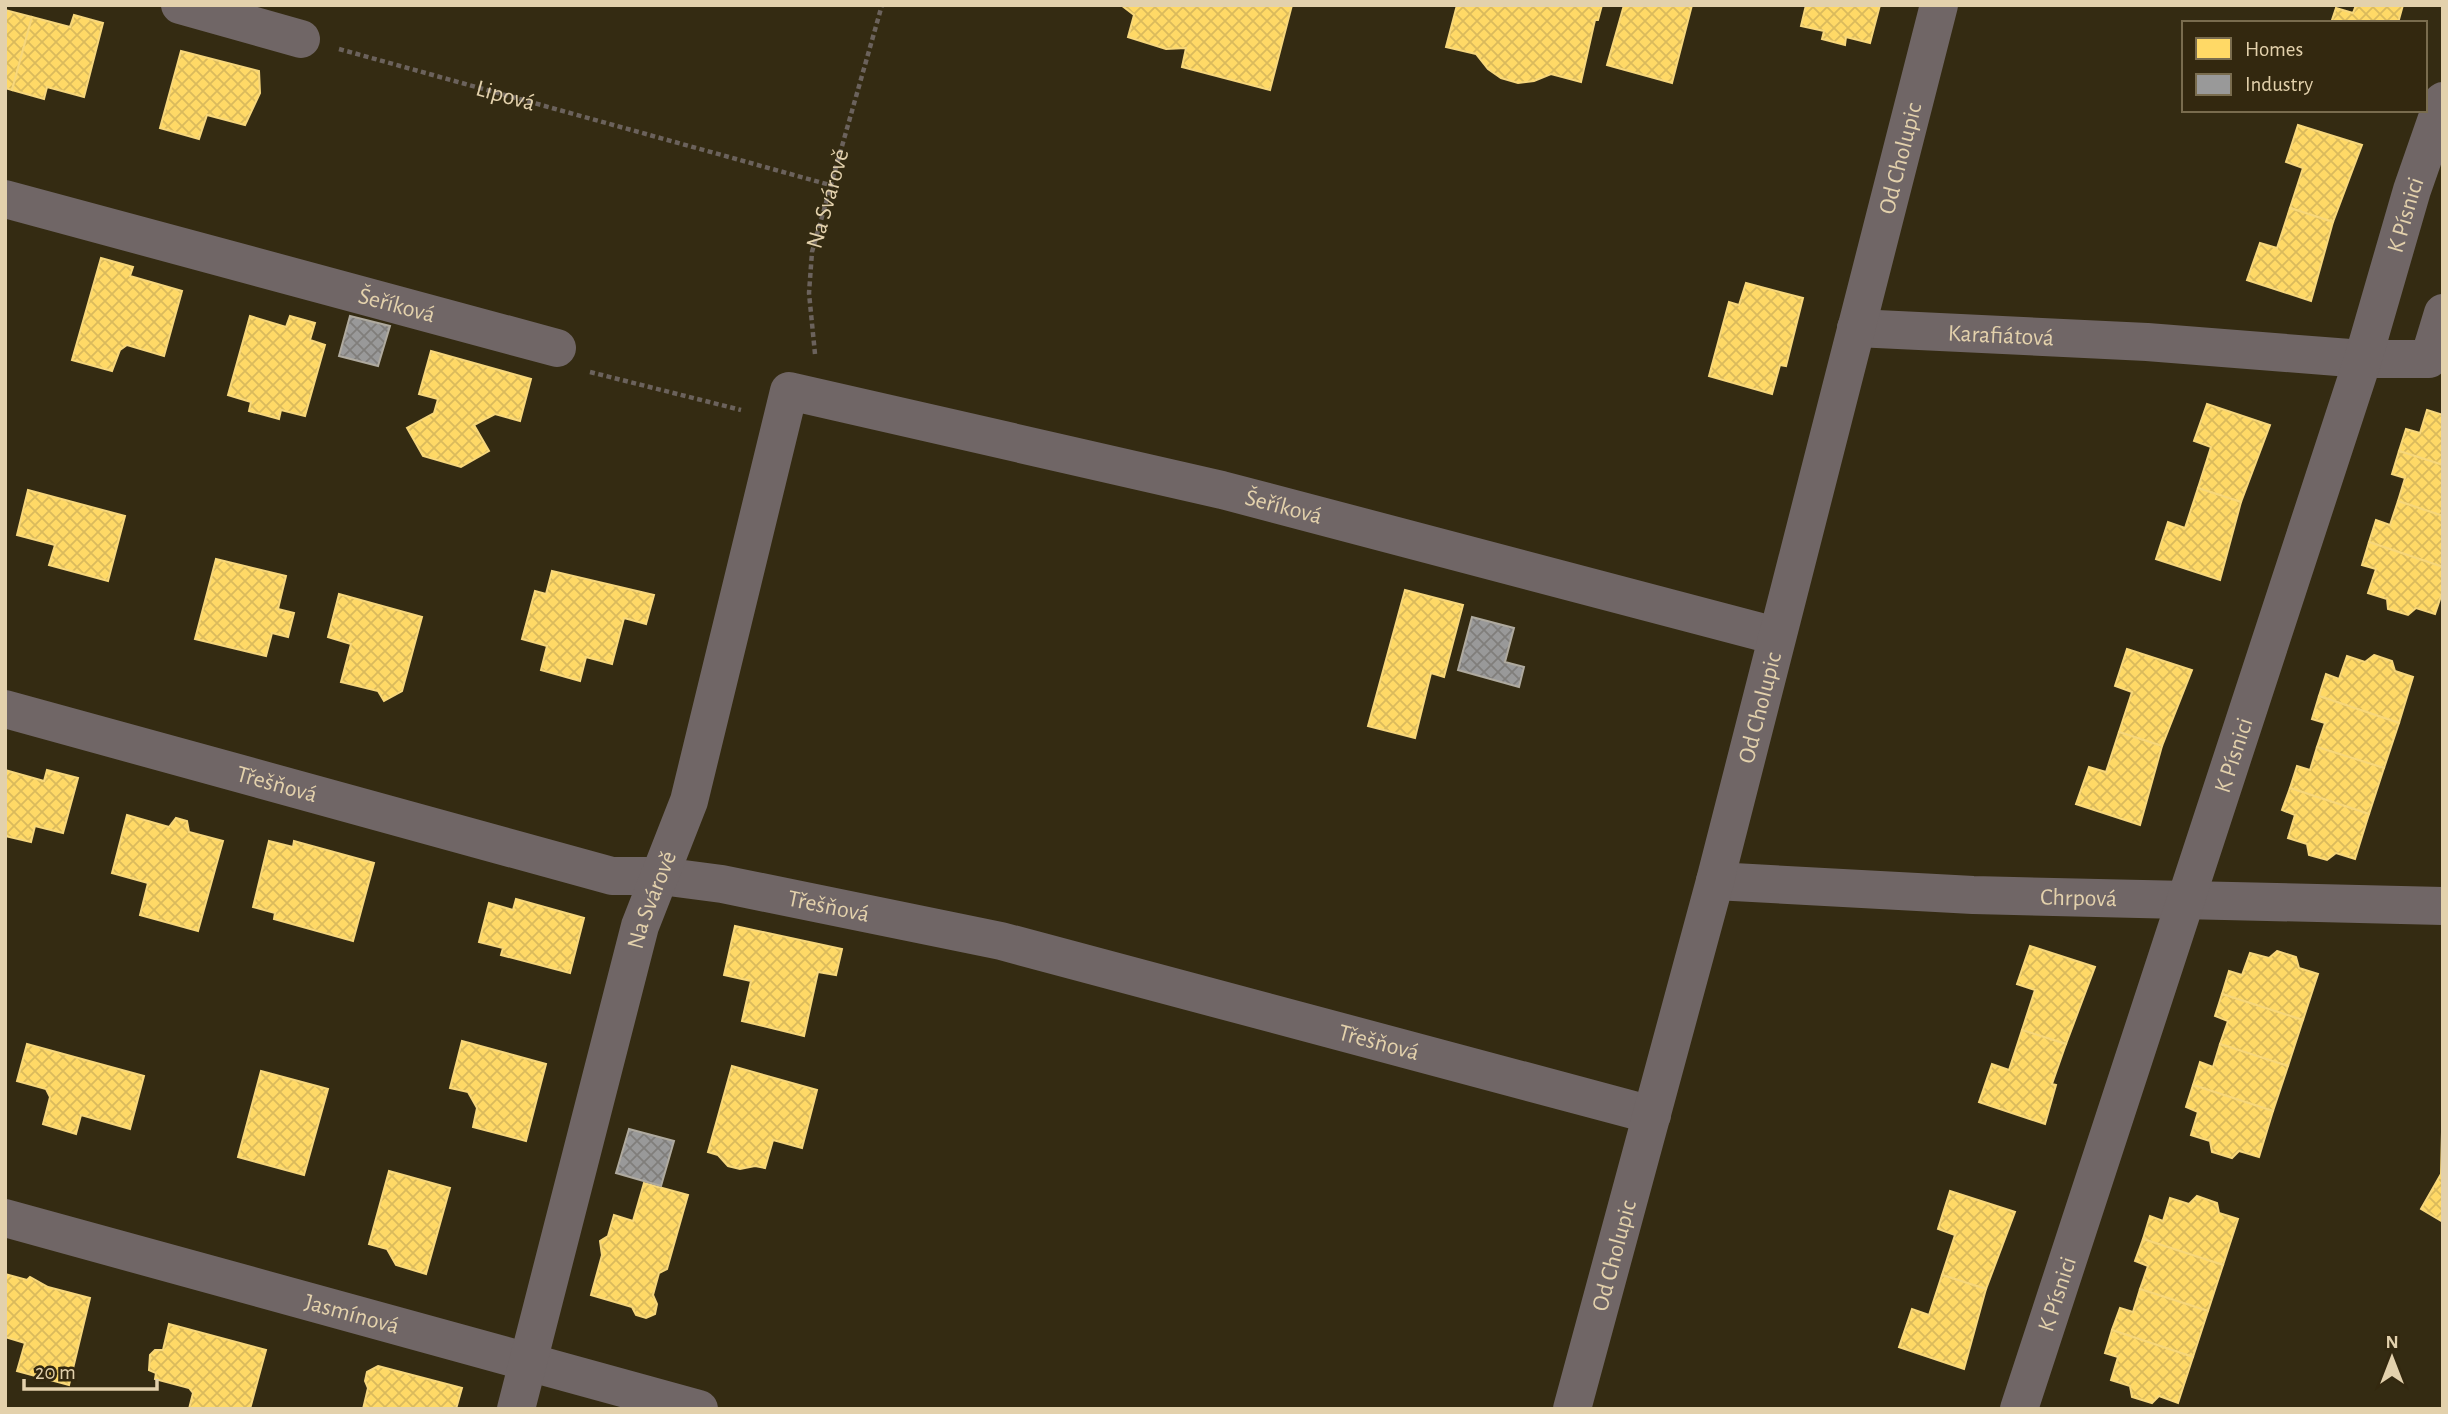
<svg xmlns="http://www.w3.org/2000/svg" width="2448" height="1414" viewBox="0 0 2448 1414" font-family="'Alegreya Sans',sans-serif">
	<style>
		.homes { fill: url(#homes-cross-hatch); stroke: #f7d77b; stroke-width: 2 }
		.industry { fill: url(#industry-cross-hatch); stroke: #afaa9f; stroke-width: 2 }
		.lines { fill: none; stroke-linecap: round; stroke-linejoin: round }
		.path { stroke: #6b625c; stroke-width: 4.5; stroke-dasharray: 5 3.5; stroke-linecap: butt }
		.minor { stroke: #706666; stroke-width: 38 }
		.labels { text-anchor: middle; stroke-width: 7; stroke-linejoin: round; paint-order: stroke }
		.street-label { font-size: 24px; fill: #e3d1ac; stroke: #33280f }
	</style>
	<defs>
		<pattern id="homes-cross-hatch" width="8" height="8" patternUnits="userSpaceOnUse" patternTransform="scale(1.75)"><rect width="8" height="8" fill="#ffd966"/><path d="M0 0l8 8M0 8l8-8" fill="none" stroke="#daba5c"/></pattern>
		<pattern id="industry-cross-hatch" width="8" height="8" patternUnits="userSpaceOnUse" patternTransform="scale(1.75)"><rect width="8" height="8" fill="#999"/><path d="M0 0l8 8M0 8l8-8" fill="none" stroke="#807e7b"/></pattern>
	</defs>
	<rect width="100%" height="100%" fill="#342b12"/>
	<!-- homes -->
	<g class="homes">
		<polygon points="1121,5 1292,5 1270,90 1182,67 1186,48 1166,49 1128,37 1134,15"/>
		<polygon points="1457,5 1602,5 1598,20 1595,20 1581,82 1551,74 1534,81 1518,83 1501,78 1488,69 1476,54 1446,47"/>
		<polygon points="1624,5 1692,5 1672,83 1607,65"/>
		<polygon points="1806,5 1880,5 1870,43 1846,37 1845,45 1822,39 1824,31 1801,26"/>
		<polygon points="2356,5 2403,5 2398,23 2331,23 2336,8 2353,13"/>
		<polygon points="5,10 32,17 12,90 5,88"/>
		<polygon points="74,15 103,23 84,97 47,87 44,99 12,90 32,17 70,27"/>
		<polygon points="181,51 259,71 260,93 245,125 207,115 199,139 160,128"/>
		<polygon points="2298,125 2362,145 2333,222 2290,208 2303,168 2286,162"/>
		<polygon points="2290,208 2333,222 2311,301 2247,280 2260,243 2277,248"/>
		<polygon points="101,258 133,267 130,276 182,291 164,356 127,345 120,350 112,371 72,360"/>
		<polygon points="1746,283 1803,298 1786,366 1780,365 1772,394 1709,376 1729,302 1739,305"/>
		<polygon points="250,316 286,327 290,316 315,323 310,340 325,345 305,416 281,410 279,419 249,411 251,402 228,395"/>
		<polygon points="431,351 531,379 520,421 495,414 474,425 489,451 461,467 423,456 407,428 434,413 438,399 419,394"/>
		<polygon points="2207,404 2270,425 2241,502 2198,488 2211,447 2194,441"/>
		<polygon points="2427,410 2443,415 2443,465 2399,451 2406,429 2420,433"/>
		<polygon points="2399,451 2443,465 2443,516 2398,501 2405,478 2392,474"/>
		<polygon points="2198,488 2241,502 2220,580 2156,559 2168,522 2185,528"/>
		<polygon points="28,490 125,516 108,581 49,565 55,545 17,535"/>
		<polygon points="2398,501 2443,516 2443,567 2369,542 2376,520 2390,525"/>
		<polygon points="2369,542 2443,567 2443,590 2435,614 2416,608 2408,615 2388,609 2387,599 2368,593 2376,569 2362,565"/>
		<polygon points="216,559 286,576 278,609 294,613 288,637 272,633 266,656 195,639"/>
		<polygon points="552,571 654,595 646,624 624,618 612,664 586,657 580,681 541,670 547,646 522,639 535,591 546,594"/>
		<polygon points="1405,590 1463,605 1444,677 1431,673 1415,738 1368,726"/>
		<polygon points="339,594 422,617 402,691 384,701 378,691 341,682 351,644 328,637"/>
		<polygon points="2127,649 2192,670 2162,746 2119,732 2132,692 2115,686"/>
		<polygon points="2374,655 2392,661 2395,671 2413,677 2399,723 2319,696 2326,674 2339,679 2347,656 2365,662"/>
		<polygon points="2319,696 2399,723 2384,768 2317,747 2325,723 2312,719"/>
		<polygon points="2119,732 2162,746 2140,825 2076,804 2089,767 2106,772"/>
		<polygon points="2317,747 2384,768 2369,814 2290,788 2297,766 2310,770"/>
		<polygon points="5,770 44,781 47,770 78,778 63,833 35,826 31,842 5,836"/>
		<polygon points="2290,788 2369,814 2355,859 2336,853 2327,860 2309,855 2307,844 2288,838 2295,815 2282,810"/>
		<polygon points="127,815 169,827 176,818 187,821 189,832 223,841 198,931 140,915 148,883 112,873"/>
		<polygon points="269,841 293,847 294,841 374,863 353,941 274,919 275,913 253,907"/>
		<polygon points="516,899 584,918 570,973 501,955 503,948 479,942 489,903 513,910"/>
		<polygon points="735,926 842,949 836,975 818,972 804,1036 742,1021 751,981 724,975"/>
		<polygon points="2030,946 2095,967 2066,1044 2022,1030 2035,990 2017,984"/>
		<polygon points="2277,951 2296,957 2299,968 2318,974 2303,1020 2222,994 2229,971 2242,975 2250,953 2269,958"/>
		<polygon points="2222,994 2303,1020 2288,1066 2220,1044 2228,1021 2215,1016"/>
		<polygon points="2022,1030 2066,1044 2052,1084 2056,1085 2045,1124 1979,1102 1992,1064 2009,1070"/>
		<polygon points="462,1041 546,1064 526,1141 473,1127 477,1108 468,1092 450,1088"/>
		<polygon points="27,1044 144,1076 130,1129 81,1115 76,1134 43,1124 50,1097 46,1089 17,1081"/>
		<polygon points="2220,1044 2288,1066 2273,1111 2193,1085 2200,1062 2213,1067"/>
		<polygon points="732,1066 817,1090 802,1148 773,1140 765,1168 755,1166 740,1169 728,1166 718,1155 708,1152"/>
		<polygon points="261,1071 328,1089 304,1175 238,1157"/>
		<polygon points="2193,1085 2273,1111 2259,1157 2239,1151 2232,1158 2212,1152 2210,1141 2191,1135 2198,1112 2186,1107"/>
		<polygon points="2442,1132 2443,1132 2443,1222 2421,1209 2441,1174"/>
		<polygon points="389,1171 450,1188 426,1274 396,1265 387,1249 369,1244"/>
		<polygon points="644,1183 688,1195 667,1269 659,1273 653,1295 657,1304 655,1314 646,1318 636,1315 632,1307 591,1295 602,1255 600,1241 608,1236 614,1215 633,1221"/>
		<polygon points="1950,1191 2015,1212 1986,1289 1942,1275 1955,1235 1938,1229"/>
		<polygon points="2197,1196 2217,1203 2219,1213 2238,1219 2223,1265 2143,1239 2150,1216 2163,1221 2170,1198 2189,1204"/>
		<polygon points="2143,1239 2223,1265 2208,1311 2140,1289 2148,1266 2135,1261"/>
		<polygon points="5,1274 27,1280 30,1277 48,1287 90,1298 69,1385 17,1371 25,1343 5,1337"/>
		<polygon points="1942,1275 1986,1289 1964,1369 1899,1347 1912,1309 1929,1315"/>
		<polygon points="2140,1289 2208,1311 2193,1357 2112,1330 2120,1308 2133,1312"/>
		<polygon points="169,1324 266,1350 250,1409 189,1409 193,1393 189,1388 155,1379 156,1373 149,1370 150,1355 155,1350 163,1350"/>
		<polygon points="2112,1330 2193,1357 2178,1403 2159,1396 2152,1403 2132,1397 2130,1386 2111,1380 2118,1357 2105,1353"/>
		<polygon points="378,1366 462,1388 456,1409 363,1409 368,1388 365,1381 367,1372"/>
	</g>
	<!-- industry -->
	<g class="industry">
		<polygon points="350,316 390,326 378,366 339,356"/>
		<polygon points="1472,617 1514,628 1505,662 1524,667 1519,687 1458,670"/>
		<polygon points="629,1129 674,1141 661,1186 616,1173"/>
	</g>
	<g class="lines">
		<!-- path -->
		<g class="path">
			<path id="s1" d="M339,49l491,136"/>
			<path id="s2" d="M815,354l-6,-61 3,-41 70,-247"/>
			<polyline points="590,372 741,410"/>
		</g>
		<!-- minor -->
		<g class="minor">
			<polyline points="180,5 301,39"/>
			<path id="s3" d="M5,199l552,149"/>
			<path id="s4" d="M1856,328l291,14 216,17h66l14,-46"/>
			<path id="s5" d="M5,709l607,167h49l61,8 279,57 651,174"/>
			<path id="s6" d="M1715,881l258,14 470,11"/>
			<path id="s7" d="M5,1218l694,191"/>
			<path id="s8" d="M516,1409l124,-483 49,-125 100,-410 433,99 554,146"/>
			<path id="s9" d="M1572,1409l143,-528 224,-876"/>
			<path id="s10" d="M2019,1409l344,-1050 49,-169 31,-89"/>
		</g>
	</g>
	<g class="labels">
		<!-- street labels -->
		<g class="street-label">
			<text dy="8" stroke="none"><textPath href="#s1" startOffset="173">Lipová</textPath></text>
			<text dy="8" stroke="none"><textPath href="#s9" startOffset="1293">Od Cholupic</textPath></text>
			<text dy="8" stroke="none"><textPath href="#s2" startOffset="158">Na Svárově</textPath></text>
			<text dy="8" stroke="none"><textPath href="#s10" startOffset="1255">K Písnici</textPath></text>
			<text dy="8" stroke="none"><textPath href="#s3" startOffset="406">Šeříková</textPath></text>
			<text dy="8" stroke="none"><textPath href="#s4" startOffset="145">Karafiátová</textPath></text>
			<text dy="8" stroke="none"><textPath href="#s8" startOffset="1563">Šeříková</textPath></text>
			<text dy="8" stroke="none"><textPath href="#s9" startOffset="726">Od Cholupic</textPath></text>
			<text dy="8" stroke="none"><textPath href="#s10" startOffset="688">K Písnici</textPath></text>
			<text dy="8" stroke="none"><textPath href="#s5" startOffset="282">Třešňová</textPath></text>
			<text dy="8" stroke="none"><textPath href="#s6" startOffset="364">Chrpová</textPath></text>
			<text dy="8" stroke="none"><textPath href="#s8" startOffset="527">Na Svárově</textPath></text>
			<text dy="8" stroke="none"><textPath href="#s5" startOffset="849">Třešňová</textPath></text>
			<text dy="8" stroke="none"><textPath href="#s5" startOffset="1416">Třešňová</textPath></text>
			<text dy="8" stroke="none"><textPath href="#s9" startOffset="159">Od Cholupic</textPath></text>
			<text dy="8" stroke="none"><textPath href="#s10" startOffset="121">K Písnici</textPath></text>
			<text dy="8" stroke="none"><textPath href="#s7" startOffset="360">Jasmínová</textPath></text>
		</g>
	</g>
	<!-- border -->
	<rect width="2448" height="1414" fill="none" stroke="#e3d1ac" stroke-width="14"/>
	<!-- legend -->
	<rect x="2182" y="21" width="245" height="91" fill="#33280f" stroke="#796c4e" stroke-width="2"/>
	<rect x="2196" y="38" width="35" height="21" fill="#ffd966" stroke="#796c4e" stroke-width="2"/>
	<text x="2245" y="56" font-size="21" fill="#e3d1ac">Homes</text>
	<rect x="2196" y="74" width="35" height="21" fill="#999999" stroke="#796c4e" stroke-width="2"/>
	<text x="2245" y="91" font-size="21" fill="#e3d1ac">Industry</text>
	<!-- north arrow -->
	<g transform="translate(2392 1358)" stroke="#33280f" stroke-width="5" paint-order="stroke">
	<path d="M0-5L12 26L0 18L-12 26Z" fill="#e3d1ac"/>
	<text y="-10" font-size="19" font-weight="bold" text-anchor="middle" fill="#e3d1ac">N</text>
	</g>
	<!-- scale -->
	<path d="M24 1379v10h133v-10" fill="none" stroke="#e3d1ac" stroke-width="3.5"/>
	<text x="35" y="1379" font-size="21" fill="#e3d1ac" stroke="#33280f" stroke-width="5" paint-order="stroke">20 m</text>
</svg>
